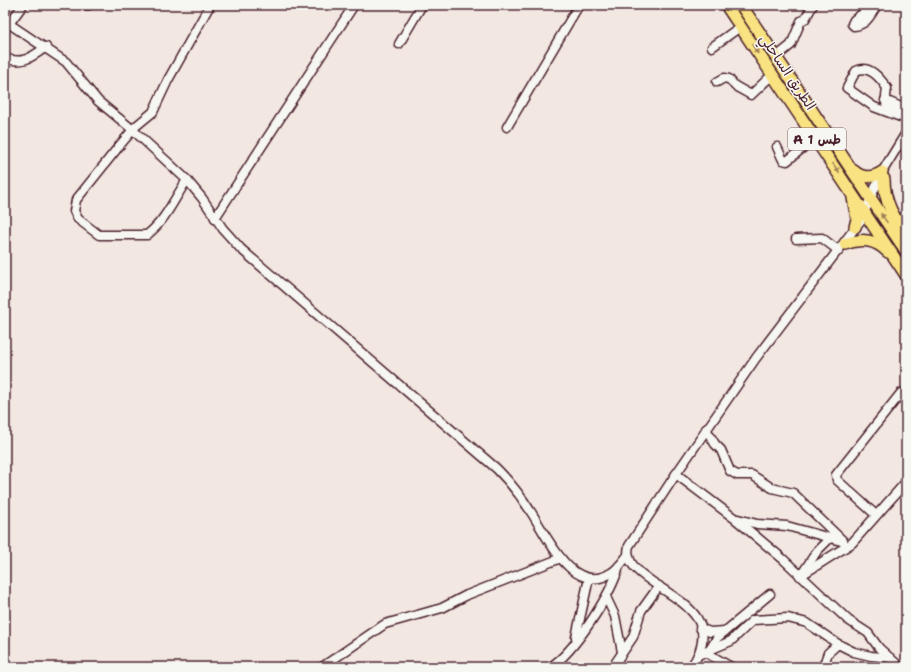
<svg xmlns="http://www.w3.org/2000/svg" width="911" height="672" viewBox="0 0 911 672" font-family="'Shantell Sans','Playpen Sans Arabic',sans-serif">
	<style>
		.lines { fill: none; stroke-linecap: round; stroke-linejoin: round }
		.minor-casing { stroke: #4a1f2b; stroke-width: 11 }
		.highway-casing { stroke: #4a1f2b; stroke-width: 14 }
		.minor { stroke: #f6f6f2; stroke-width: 8 }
		.highway { stroke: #f8e281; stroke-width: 11 }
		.oneway { fill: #a18056 }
		.labels { text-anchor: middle; stroke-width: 3; stroke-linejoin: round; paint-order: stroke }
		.shield { fill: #f6f6f2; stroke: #7e6067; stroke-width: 1 }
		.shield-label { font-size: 13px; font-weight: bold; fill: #4a1f2b }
		.street-label { font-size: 14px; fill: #4a1f2b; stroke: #f6f6f2 }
	</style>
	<rect width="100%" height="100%" fill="#f2e7e1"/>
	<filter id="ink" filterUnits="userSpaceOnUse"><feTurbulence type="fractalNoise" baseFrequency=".025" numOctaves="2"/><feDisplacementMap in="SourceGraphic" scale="8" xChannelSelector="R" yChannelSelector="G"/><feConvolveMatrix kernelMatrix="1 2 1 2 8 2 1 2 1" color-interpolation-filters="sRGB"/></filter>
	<g filter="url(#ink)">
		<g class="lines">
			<defs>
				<g id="minor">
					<polyline points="85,5 89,5"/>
					<path d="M874,5l-20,15 -2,4 2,2c13,-1 17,-12 23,-21"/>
					<path d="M5,21l61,41 32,39 35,29 54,50 15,18 21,31 18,20 256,220c13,13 24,27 34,43 16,24 42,85 80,61 7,-4 12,-12 17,-18"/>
					<polyline points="9,24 23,5"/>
					<polyline points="399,44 422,5"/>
					<polyline points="712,47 740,27"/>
					<polyline points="776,57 791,45 801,21 805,19 813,5"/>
					<path d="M5,58c17,7 27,-1 41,-11"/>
					<polyline points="717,82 724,78 729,79 735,86 751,95 772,75"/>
					<polyline points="885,100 903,108"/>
					<path d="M906,108l-16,4c-6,-7 -4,-16 -3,-24 -7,-10 -18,-24 -31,-17l-9,17 27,19 32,12"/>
					<polyline points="507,127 579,5"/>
					<polyline points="777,147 783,160 787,161 815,138"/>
					<path d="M187,180c-13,19 -21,40 -40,55h-48l-21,-16 -4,-8 2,-11 44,-55 16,-19 17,-14 15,-32 42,-75"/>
					<polyline points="215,218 354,5"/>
					<polyline points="796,239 822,238 839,251"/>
					<polyline points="706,429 715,444 721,450 730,471 737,475 752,475 772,488 793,493 843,541"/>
					<polyline points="676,474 734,518 783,559 848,620 868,633 879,648 900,667"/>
					<polyline points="876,515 837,480 836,475 901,393"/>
					<polyline points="738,519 757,524 787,526 841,541"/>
					<polyline points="802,574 817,551 831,537"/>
					<polyline points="800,576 852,543 906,482"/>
					<polyline points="606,597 615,616 622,652"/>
					<polyline points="700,628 710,632 725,631"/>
					<polyline points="576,637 589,578"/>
					<polyline points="709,651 717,638 770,594"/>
					<polyline points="705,652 731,667"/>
					<polyline points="698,655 731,641 753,620 788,618 807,623 838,644 854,652 871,656 890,658"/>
					<polyline points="614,665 633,637 641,611 659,586"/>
					<polyline points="322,667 385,624 442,608 467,595 561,558"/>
					<path d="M550,667c24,-14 62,-74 69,-101"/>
					<path d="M691,667c49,-70 -74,-78 -62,-121l47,-72 80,-116 105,-138 21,-48 24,-39"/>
					<polyline points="823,667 828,653 838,644"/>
				</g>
				<g id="highway">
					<polyline points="726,5 906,275"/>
					<polyline points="741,5 906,251"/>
					<path d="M854,171c9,8 19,7 28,1"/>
					<path d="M884,179c0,23 10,38 22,57"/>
					<polyline points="853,198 857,219 855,227"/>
					<path d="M845,244c17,-6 30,-5 43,8"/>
				</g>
			</defs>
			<!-- minor casing -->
			<use href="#minor" class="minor-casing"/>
			<!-- highway casing -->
			<use href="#highway" class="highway-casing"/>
			<!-- minor -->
			<use href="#minor" class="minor"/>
			<!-- highway -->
			<use href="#highway" class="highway"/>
		</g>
		<!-- one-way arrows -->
		<defs><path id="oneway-solid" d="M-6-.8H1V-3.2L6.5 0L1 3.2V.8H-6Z"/></defs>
		<g class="oneway">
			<use href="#oneway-solid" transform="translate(755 49) rotate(57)"/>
			<use href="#oneway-solid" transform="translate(836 168) rotate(56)"/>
			<use href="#oneway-solid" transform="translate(884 218) rotate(-125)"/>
		</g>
	</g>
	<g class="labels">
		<!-- shield labels -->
		<rect class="shield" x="788" y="128" width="58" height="22" rx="3"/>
		<g class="shield-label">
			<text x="817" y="144">A 1 طس</text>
		</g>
		<!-- street labels -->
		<g class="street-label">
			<text transform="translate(788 72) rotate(56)" y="5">الطريق الساحلي</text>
		</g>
	</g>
	<!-- margin -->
	<rect width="911" height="672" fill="none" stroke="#f6f6f2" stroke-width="20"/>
	<rect x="10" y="10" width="891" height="652" fill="none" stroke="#4a1f2b" stroke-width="1.5" filter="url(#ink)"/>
</svg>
